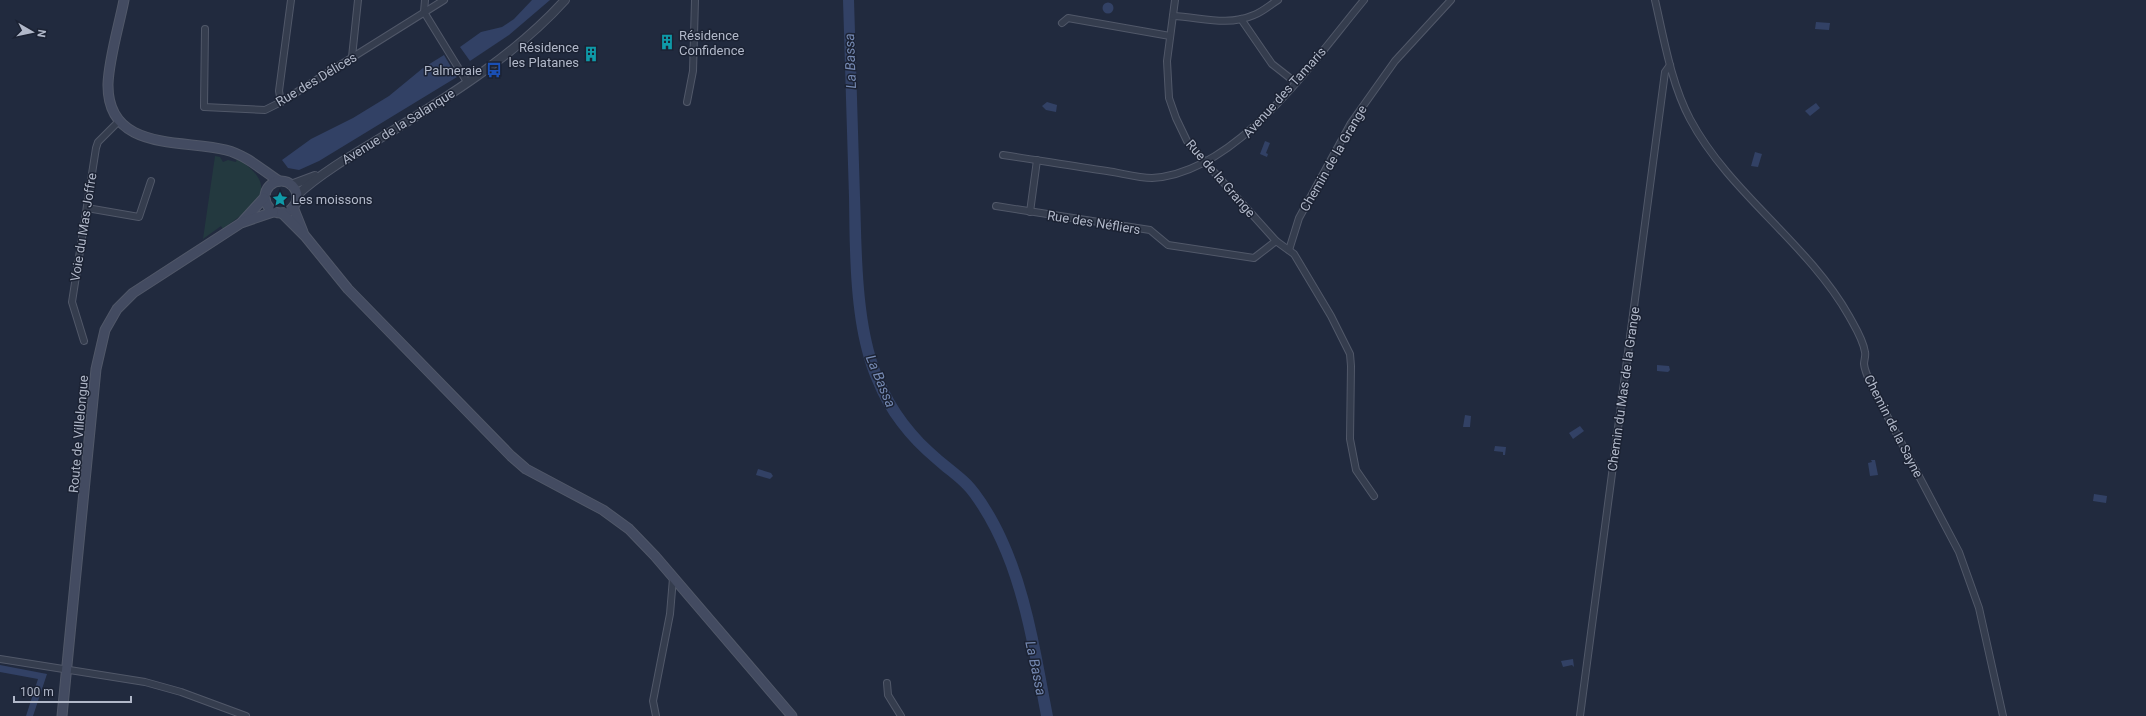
<svg xmlns="http://www.w3.org/2000/svg" width="2146" height="716" viewBox="0 0 2146 716" font-family="Roboto,sans-serif">
	<style>
		.green { fill: #23393f }
		.water { fill: #324165 }
		.lines { fill: none; stroke-linecap: round; stroke-linejoin: round }
		.minor-casing { stroke: #515869; stroke-width: 8 }
		.tertiary-casing { stroke: #515869; stroke-width: 10 }
		.secondary-casing { stroke: #515869; stroke-width: 11 }
		.minor { stroke: #353d4e; stroke-width: 6 }
		.tertiary { stroke: #353d4e; stroke-width: 8 }
		.secondary { stroke: #434b61; stroke-width: 9 }
		.labels { text-anchor: middle; stroke-width: 3; stroke-linejoin: round; paint-order: stroke }
		.poi-label { font-size: 13px; fill: #b1b8c9; stroke: #1b2233; text-anchor: start }
		.street-label { font-size: 13px; fill: #b1b8c9; stroke: #1b2233 }
		.water-label { font-size: 14px; font-style: italic; fill: #768ab3; stroke: #1b2233 }
	</style>
	<rect width="100%" height="100%" fill="#212a3e"/>
	<!-- green -->
	<path class="green" d="M215,156l5,1 3,5 5,-2 8,2 1,-4c46,31 18,46 -14,71l-2,-3 -18,13z"/>
	<!-- water -->
	<g class="water">
		<polygon points="532,0 550,0 509,35 470,61 460,47 481,32 502,27 514,19"/>
		<path d="M843,0h11c2,66 4,131 6,197 2,56 1,128 23,180 13,32 33,57 59,79 13,11 27,20 37,34 48,65 59,149 74,226h-12c-14,-74 -25,-156 -71,-219 -10,-14 -24,-22 -37,-34 -27,-23 -48,-49 -61,-82 -23,-55 -22,-125 -23,-184 -2,-66 -4,-131 -6,-197z"/>
		<circle cx="1108" cy="8" r="5.5"/>
		<polygon points="1816,22 1830,23 1829,30 1815,29"/>
		<polygon points="444,55 457,77 319,161 299,170 288,168 282,160 311,139 353,118 389,96 423,68"/>
		<polygon points="1047,102 1057,105 1056,112 1046,110 1042,106"/>
		<polygon points="1816,103 1820,108 1810,116 1805,111"/>
		<polygon points="1265,141 1270,143 1266,153 1268,154 1267,157 1260,154"/>
		<polygon points="1755,152 1762,154 1758,167 1751,166"/>
		<polygon points="1657,365 1669,366 1670,370 1668,372 1657,371"/>
		<polygon points="1465,415 1471,416 1470,427 1463,427"/>
		<polygon points="1580,426 1584,431 1573,439 1569,433"/>
		<polygon points="1495,446 1506,447 1505,455 1503,455 1503,452 1494,451"/>
		<polygon points="1871,460 1875,460 1878,475 1870,476 1868,463 1872,462"/>
		<polygon points="758,469 771,473 773,476 770,479 756,475"/>
		<polygon points="2094,494 2107,496 2106,503 2093,501"/>
		<polygon points="1573,659 1574,667 1572,665 1563,667 1561,661"/>
		<polygon points="0,665 47,674 33,716 26,716 38,679 0,672"/>
	</g>
	<g class="lines">
		<defs>
			<g id="minor">
				<polyline points="425,0 424,12 467,82"/>
				<polyline points="1175,0 1167,61 1169,98 1176,118 1187,141 1205,162 1276,241 1294,254 1331,316 1350,354 1351,366 1350,439 1356,470 1374,496"/>
				<path d="M1655,0c9,39 16,83 35,119 40,75 117,123 159,197 6,11 14,23 16,36 1,4 -1,8 -1,12 1,9 6,17 9,25l86,163 20,56 24,108"/>
				<path d="M1173,16c28,1 53,11 81,-1 8,-3 16,-10 24,-15"/>
				<polyline points="1241,19 1272,64 1295,82"/>
				<polyline points="1062,23 1068,18 1170,36"/>
				<polyline points="205,29 204,107 265,110 281,102 444,0"/>
				<polyline points="352,57 358,0"/>
				<polyline points="281,102 279,91 291,0"/>
				<polyline points="687,102 693,71 695,0"/>
				<path d="M1003,155c34,5 69,11 104,16 14,2 31,7 45,7 86,-5 161,-117 212,-178"/>
				<polyline points="996,206 1150,230 1168,245 1254,258 1276,241"/>
				<polyline points="87,208 139,217 151,181"/>
				<polyline points="1030,212 1037,160"/>
				<polyline points="1289,250 1299,218 1351,123 1395,61 1451,0"/>
				<polyline points="84,341 72,302 96,148 98,142 119,121"/>
				<polyline points="0,659 145,682 181,692 246,716"/>
				<polyline points="887,683 888,695 901,716"/>
				<polyline points="656,716 653,701 670,614 673,578"/>
				<polyline points="1580,716 1665,72 1670,65"/>
			</g>
			<g id="tertiary">
				<polyline points="291,185 315,176"/>
				<path d="M297,195c30,-27 66,-46 100,-67 60,-37 121,-76 168,-128"/>
			</g>
			<g id="secondary">
				<path d="M124,0c-5,26 -15,58 -16,84 -1,68 74,55 118,66 20,5 36,20 53,31"/>
				<circle cx="281" cy="197" r="16"/>
				<polyline points="293,207 303,232"/>
				<polyline points="282,213 305,236 348,289 511,456 526,469 603,510 629,529 655,556 792,716"/>
				<polyline points="242,222 264,198"/>
				<polyline points="62,716 96,369 105,330 117,309 133,293 241,223 273,212"/>
			</g>
		</defs>
		<!-- minor casing -->
		<use href="#minor" class="minor-casing"/>
		<!-- tertiary casing -->
		<use href="#tertiary" class="tertiary-casing"/>
		<!-- secondary casing -->
		<use href="#secondary" class="secondary-casing"/>
		<!-- minor -->
		<use href="#minor" class="minor"/>
		<!-- tertiary -->
		<use href="#tertiary" class="tertiary"/>
		<!-- secondary -->
		<use href="#secondary" class="secondary"/>
	</g>
	<!-- icons -->
	<defs>
		<symbol id="building-bare" viewBox="-9 -9 18 18"><path d="M-4-6H4V6H1V3H-1V6H-4ZM-2.5-4.3h1.7v1.8h-1.7ZM.8-4.3h1.7v1.8H.8ZM-2.5-1h1.7V.8h-1.7ZM.8-1h1.7V.8H.8Z" fill="#0f9aa8" stroke="#1b2233" stroke-width="2.5" paint-order="stroke"/></symbol>
		<symbol id="bus-bare" viewBox="-9 -9 18 18"><path d="M-5-6H5V4H4V6H2V4H-2V6H-4V4H-5ZM-3.5-4V0h7V-4ZM-3.5 1.2v1.5H-2V1.2ZM2 1.2v1.5H3.5V1.2Z" fill="#1a4fb4" stroke="#1b2233" stroke-width="2.5" paint-order="stroke"/></symbol>
		<symbol id="sight-bare" viewBox="-9 -9 18 18"><path d="M0-6L1.8-2.2L6-1.7L2.9 1.2L3.7 5.4L0 3.3L-3.7 5.4L-2.9 1.2L-6-1.7L-1.8-2.2Z" fill="#0f9aa8" stroke="#1b2233" stroke-width="2.5" paint-order="stroke"/></symbol>
	</defs>
	<g fill-rule="evenodd">
		<use href="#building-bare" x="656" y="31" width="22" height="22"/>
		<use href="#building-bare" x="580" y="43" width="22" height="22"/>
		<use href="#bus-bare" x="483" y="59" width="22" height="22"/>
		<use href="#sight-bare" x="269" y="188" width="22" height="22"/>
	</g>
	<g class="labels">
		<!-- poi labels -->
		<g class="poi-label">
			<text x="679" y="40">Résidence<tspan x="679" dy="15">Confidence</tspan></text>
			<text x="579" y="52" text-anchor="end">Résidence<tspan x="579" dy="15">les Platanes</tspan></text>
			<text x="482" y="75" text-anchor="end">Palmeraie</text>
			<text x="292" y="204">Les moissons</text>
		</g>
		<!-- street labels -->
		<g class="street-label">
			<text transform="translate(316 79) rotate(-31)" y="5">Rue des Délices</text>
			<text transform="translate(1284 92) rotate(-48)" y="5">Avenue des Tamaris</text>
			<text transform="translate(398 126) rotate(-32)" y="5">Avenue de la Salanque</text>
			<text transform="translate(1333 158) rotate(-60)" y="5">Chemin de la Grange</text>
			<text transform="translate(1221 178) rotate(49)" y="5">Rue de la Grange</text>
			<text transform="translate(1094 222) rotate(9)" y="5">Rue des Néfliers</text>
			<text transform="translate(83 227) rotate(-81)" y="5">Voie du Mas Joffre</text>
			<text transform="translate(1623 389) rotate(-82)" y="5">Chemin du Mas de la Grange</text>
			<text transform="translate(1894 426) rotate(63)" y="5">Chemin de la Sayne</text>
			<text transform="translate(78 434) rotate(-85)" y="5">Route de Villelongue</text>
		</g>
		<!-- water labels -->
		<g class="water-label">
			<text transform="translate(850 61) rotate(-92)" y="5">La Bassa</text>
			<text transform="translate(881 381) rotate(67)" y="5">La Bassa</text>
			<text transform="translate(1036 668) rotate(78)" y="5">La Bassa</text>
		</g>
	</g>
	<!-- north arrow -->
	<g transform="translate(32 32) rotate(99)" stroke="#1b2233" stroke-width="3" paint-order="stroke">
	<path d="M0-3L7 15L0 10L-7 15Z" fill="#b1b8c9"/>
	<text y="-6" font-size="11" font-weight="bold" text-anchor="middle" fill="#b1b8c9">N</text>
	</g>
	<!-- scale -->
	<path d="M14 696v6h117v-6" fill="none" stroke="#b1b8c9" stroke-width="2"/>
	<text x="20" y="696" font-size="12" fill="#b1b8c9" stroke="#1b2233" stroke-width="3" paint-order="stroke">100 m</text>
</svg>
